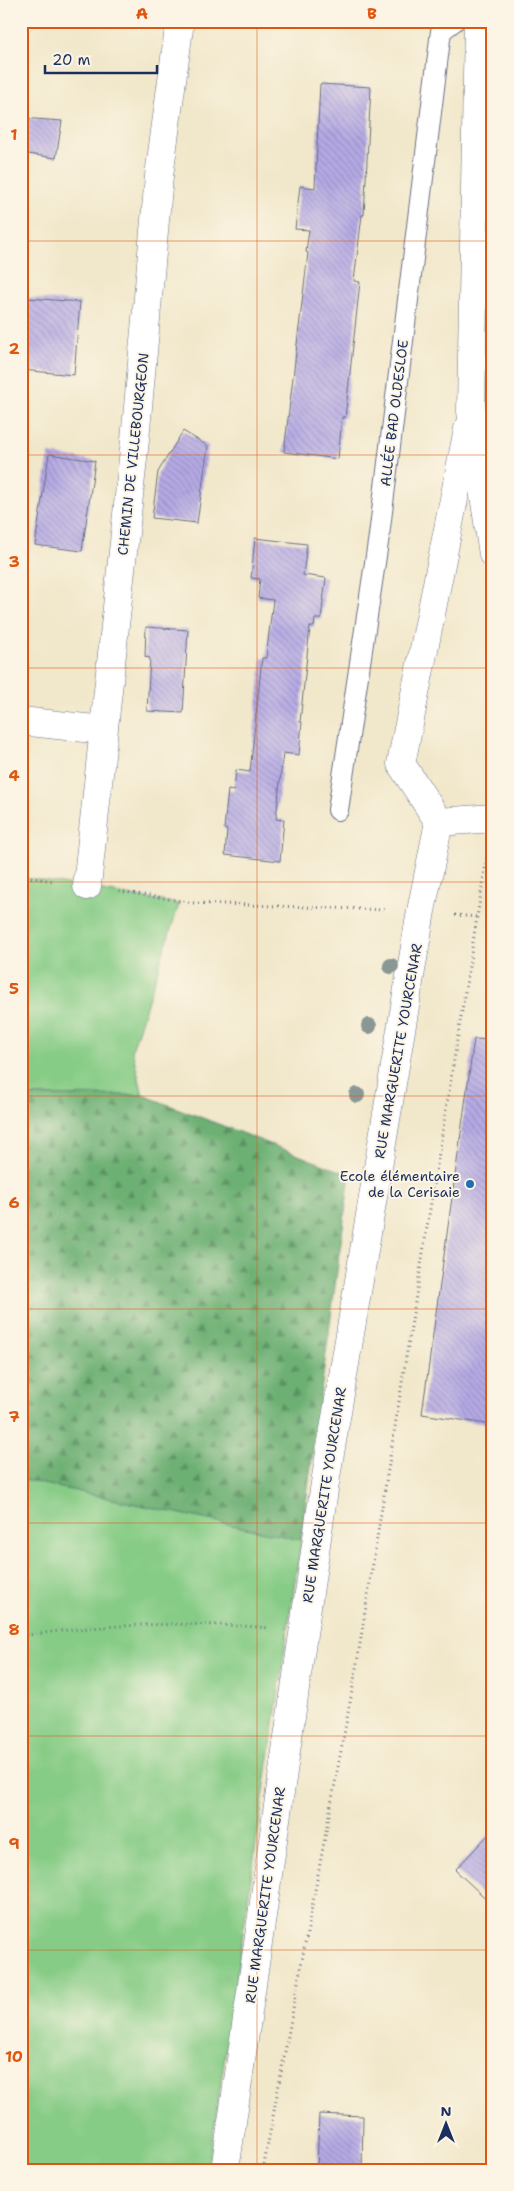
<svg xmlns="http://www.w3.org/2000/svg" width="514" height="2191" viewBox="0 0 514 2191" font-family="'Shantell Sans',sans-serif">
	<style>
		.green { fill: #87cc86; stroke: #517e72 }
		.forest { fill: url(#forest-firs); stroke: #447068 }
		.building { fill: url(#building-back-hatch) }
		.lines { fill: none; stroke-linecap: round; stroke-linejoin: round }
		.lane-casing { stroke: #666f84; stroke-width: 22 }
		.street-casing { stroke: #666f84; stroke-width: 29 }
		.path { stroke: #666f84; stroke-width: 3; stroke-dasharray: 1 4; stroke-linecap: butt }
		.lane { stroke: #fff; stroke-width: 20 }
		.street { stroke: #fff; stroke-width: 28 }
		.tree { fill: #8a9794 }
		.grid { fill: none; stroke: #de5710; stroke-width: 1; stroke-opacity: 0.55 }
		.poi-dot { fill: #1f6fb2; stroke: #fcf5e5; stroke-width: 2 }
		.labels { text-anchor: middle; stroke-width: 4; stroke-linejoin: round; paint-order: stroke }
		.street-label { font-size: 14px; fill: #1b2f5e; stroke: #fcf5e5 }
		.poi-label { font-size: 14px; fill: #1b2f5e; stroke: #fcf5e5; text-anchor: end }
		.neatline { fill: none; stroke: #de5710; stroke-width: 2 }
		.grid-label { font-size: 16px; text-anchor: middle; font-weight: bold; fill: #de5710 }
	</style>
	<defs>
		<pattern id="forest-firs" width="22" height="20" patternUnits="userSpaceOnUse" patternTransform="scale(1.25)"><rect width="22" height="20" fill="#6db073"/><path d="M5 1l3.5 6h-7zM16 11l3.5 6h-7z" fill="#599062"/></pattern>
		<pattern id="building-back-hatch" width="6" height="6" patternUnits="userSpaceOnUse" patternTransform="scale(1.25)"><rect width="6" height="6" fill="#b6aae5"/><path d="M-1 5l2 2M0 0l6 6M5-1l2 2" fill="none" stroke="#938bbd"/></pattern>
	</defs>
	<rect width="100%" height="100%" fill="#fcf5e5"/>
	<filter id="ink" filterUnits="userSpaceOnUse"><feTurbulence type="fractalNoise" baseFrequency=".02" numOctaves="2"/><feDisplacementMap in="SourceGraphic" scale="10" xChannelSelector="R" yChannelSelector="G"/><feConvolveMatrix kernelMatrix="1 2 1 2 8 2 1 2 1" color-interpolation-filters="sRGB"/></filter>
	<filter id="wash" filterUnits="userSpaceOnUse"><feTurbulence type="fractalNoise" baseFrequency=".0096" numOctaves="4" result="noise"/><feDisplacementMap in="SourceGraphic" scale="20" xChannelSelector="R" yChannelSelector="G"/><feGaussianBlur stdDeviation="1.12" result="paint"/><feColorMatrix in="noise" values="0 0 0 0 0 0 0 0 0 0 0 0 0 0 0 0 0 1.4 0 .05"/><feComposite in="paint" operator="in"/></filter>
	<g filter="url(#wash)">
		<rect width="100%" height="100%" fill="#f1e7ca"/>
		<!-- green -->
		<g class="green">
			<polygon points="21,877 179,904 132,1050 143,1095 21,1096"/>
			<polygon points="21,1479 301,1540 208,2170 21,2170"/>
		</g>
		<!-- forest -->
		<polygon class="forest" points="143,1095 350,1175 301,1540 21,1479 21,1096"/>
		<g id="blocks">
			<!-- building -->
			<g class="building">
				<polygon points="320,84 371,87 364,215 362,215 354,281 360,282 345,418 342,417 338,459 284,452 308,253 306,252 309,230 295,229 300,186 315,188"/>
				<polygon points="21,118 62,121 56,158 21,153"/>
				<polygon points="28,298 80,302 74,375 22,370"/>
				<polygon points="183,431 208,446 197,523 152,518 158,472"/>
				<polygon points="49,454 95,461 82,551 35,545"/>
				<polygon points="255,538 307,544 303,575 326,578 321,619 315,619 314,627 310,627 300,722 302,722 299,755 283,753 276,819 284,820 280,861 225,855 227,830 224,829 228,790 234,791 236,770 250,772 262,658 266,658 273,600 258,598 260,579 251,578"/>
				<polygon points="146,627 188,630 183,713 147,711 150,658 145,657"/>
				<polygon points="474,1039 493,1040 493,1425 422,1414"/>
				<polygon points="493,1830 493,1905 455,1870"/>
				<polygon points="319,2114 363,2116 362,2170 317,2170"/>
			</g>
		</g>
	</g>
	<g filter="url(#ink)">
		<use href="#blocks" fill-opacity="0" stroke="#666f84" stroke-width="1"/>
		<g class="lines">
			<defs>
				<polyline id="lane" points="338,810 379,536 441,31 454,21"/>
				<g id="street">
					<polyline points="478,21 471,411 493,554"/>
					<polyline points="21,721 103,730"/>
					<polyline points="439,822 401,764 468,429"/>
					<polyline points="439,822 493,818"/>
					<polyline points="87,886 135,440 159,176 180,21"/>
					<polyline points="225,2170 325,1483 421,911 439,822"/>
				</g>
			</defs>
			<!-- lane casing -->
			<use href="#lane" class="lane-casing"/>
			<!-- street casing -->
			<use href="#street" class="street-casing"/>
			<!-- path -->
			<g class="path">
				<polyline points="21,876 53,881"/>
				<polyline points="119,891 194,903 387,910"/>
				<polyline points="455,915 477,917"/>
				<path d="M21,1636c81,-12 167,-15 249,-8"/>
				<polyline points="263,2170 354,1681 477,917 487,858 493,852"/>
			</g>
			<!-- lane -->
			<use href="#lane" class="lane"/>
			<!-- street -->
			<use href="#street" class="street"/>
		</g>
		<!-- trees -->
		<g class="tree">
			<circle cx="391" cy="966" r="8"/>
			<circle cx="369" cy="1026" r="8"/>
			<circle cx="357" cy="1095" r="8"/>
		</g>
	</g>
	<!-- grid -->
	<path class="grid" d="M257,21v2149M21,241h472M21,455h472M21,668h472M21,882h472M21,1096h472M21,1309h472M21,1523h472M21,1736h472M21,1950h472"/>
	<!-- markers -->
	<circle class="poi-dot" cx="470" cy="1184" r="5"/>
	<g class="labels">
		<!-- street labels -->
		<g class="street-label">
			<text transform="translate(394 413) rotate(-83)" y="5">ALLÉE BAD OLDESLOE</text>
			<text transform="translate(133 454) rotate(-84)" y="5">CHEMIN DE VILLEBOURGEON</text>
			<text transform="translate(398 1051) rotate(-80)" y="5">RUE MARGUERITE YOURCENAR</text>
			<text transform="translate(324 1495) rotate(-81)" y="5">RUE MARGUERITE YOURCENAR</text>
			<text transform="translate(265 1895) rotate(-82)" y="5">RUE MARGUERITE YOURCENAR</text>
		</g>
		<!-- poi labels -->
		<g class="poi-label">
			<text x="460" y="1181">Ecole élémentaire<tspan x="460" dy="16">de la Cerisaie</tspan></text>
		</g>
	</g>
	<!-- margin -->
	<rect width="514" height="2191" fill="none" stroke="#fcf5e5" stroke-width="55"/>
	<!-- north arrow -->
	<g transform="translate(446 2124)" stroke="#fcf5e5" stroke-width="4" paint-order="stroke">
	<path d="M0-4L9 19L0 12L-9 19Z" fill="#1b2f5e"/>
	<text y="-8" font-size="14" font-weight="bold" text-anchor="middle" fill="#1b2f5e">N</text>
	</g>
	<!-- scale -->
	<path d="M45 65v8h112v-8" fill="none" stroke="#1b2f5e" stroke-width="2.5"/>
	<text x="52" y="65" font-size="15" fill="#1b2f5e" stroke="#fcf5e5" stroke-width="4" paint-order="stroke">20 m</text>
	<rect x="28" y="28" width="458" height="2136" class="neatline"/>
	<g class="grid-label">
		<text x="142" y="19">A</text>
		<text x="372" y="19">B</text>
		<text x="14" y="140">1</text>
		<text x="14" y="354">2</text>
		<text x="14" y="567">3</text>
		<text x="14" y="781">4</text>
		<text x="14" y="994">5</text>
		<text x="14" y="1208">6</text>
		<text x="14" y="1422">7</text>
		<text x="14" y="1635">8</text>
		<text x="14" y="1849">9</text>
		<text x="14" y="2062">10</text>
	</g>
</svg>
